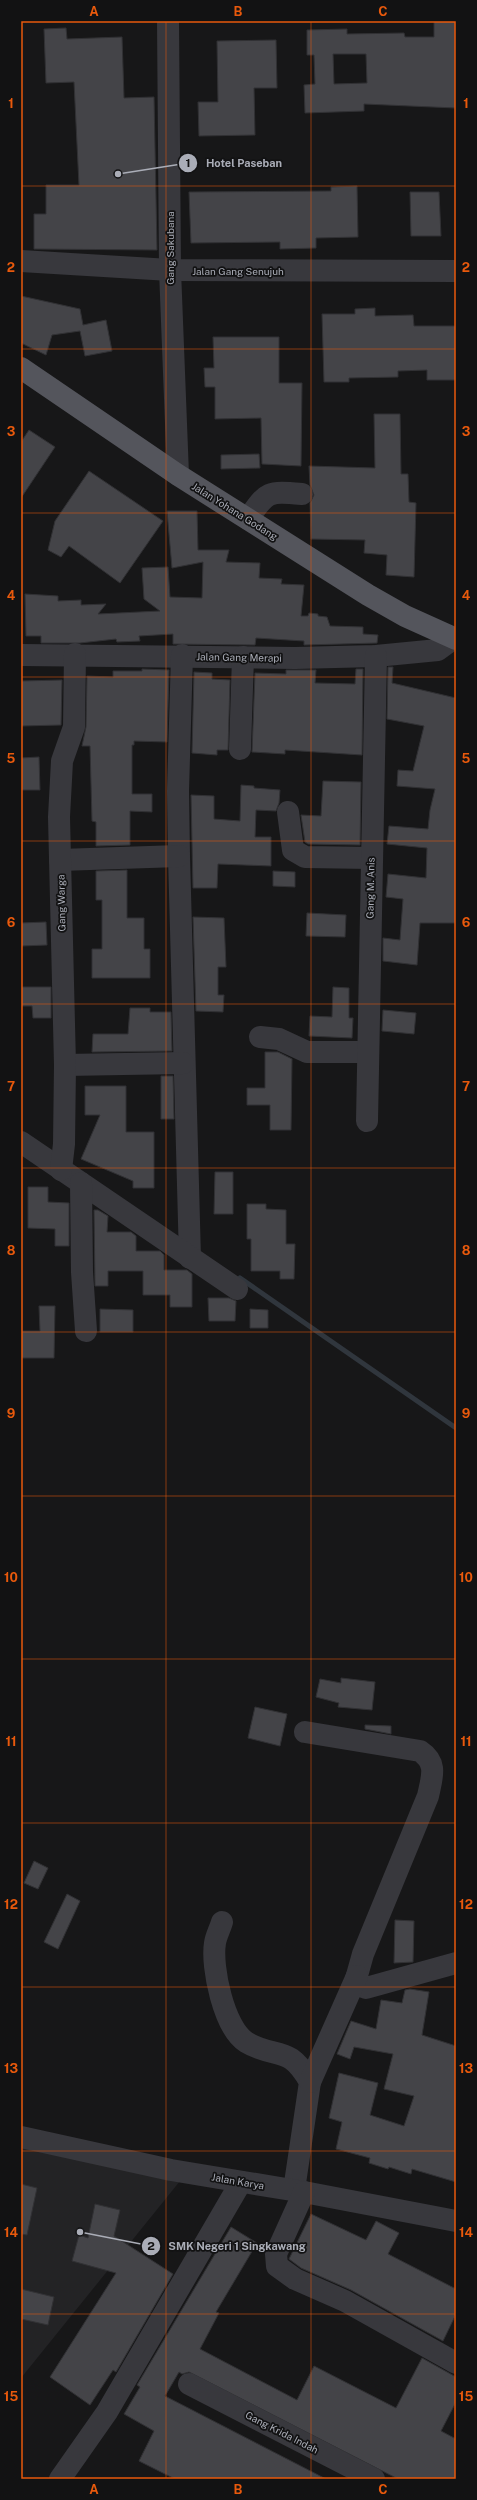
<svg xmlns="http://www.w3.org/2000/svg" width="477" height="2500" viewBox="0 0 477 2500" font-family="'Public Sans',sans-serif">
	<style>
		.built { fill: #232325 }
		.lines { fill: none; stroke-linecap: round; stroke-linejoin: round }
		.stream { stroke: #30363d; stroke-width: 5 }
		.building { fill: #444448; stroke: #313134; fill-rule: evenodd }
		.minor { stroke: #38383d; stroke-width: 22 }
		.major { stroke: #54555c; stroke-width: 22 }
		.grid { fill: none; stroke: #e8590c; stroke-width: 1; stroke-opacity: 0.55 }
		.labels { text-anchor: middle; stroke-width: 3.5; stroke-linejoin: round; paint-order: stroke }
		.street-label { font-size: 10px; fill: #aaadb7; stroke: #121213 }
		.leader { fill: none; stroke: #aaadb7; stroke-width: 1.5 }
		.callout-dot { fill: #aaadb7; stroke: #121213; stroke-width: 1.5 }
		.mark-label { font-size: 12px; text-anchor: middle; font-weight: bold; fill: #111 }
		.callout-label { font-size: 11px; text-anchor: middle; font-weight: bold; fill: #aaadb7; stroke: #121213; stroke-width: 3.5; stroke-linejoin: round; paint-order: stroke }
		.neatline { fill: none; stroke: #e8590c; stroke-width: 1.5 }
		.grid-label { font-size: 13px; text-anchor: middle; font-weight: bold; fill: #e8590c }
	</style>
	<rect width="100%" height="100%" fill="#171718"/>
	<!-- built -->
	<polygon class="built" points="21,2146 180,2181 21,2378"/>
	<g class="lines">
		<!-- stream -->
		<polyline class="stream" points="240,1278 456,1428"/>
	</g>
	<!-- building -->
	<g class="building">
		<path d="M434,21h21l1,87 -92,-4v7l-59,2 -1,-28 11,-1 -1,-29h-7v-25l40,-1v5l57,-1 1,4h29zM333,54h33l1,29 -33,1z"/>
		<polygon points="66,28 67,39 122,37 124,98 154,97 157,250 34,249 34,214 46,214 46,185 79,185 74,82 46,83 44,29"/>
		<polygon points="276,40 277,88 254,88 255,135 199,136 198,102 218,102 217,41"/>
		<polygon points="357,186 358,237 316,238 316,248 280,249 280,242 191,243 189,192 331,191 331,187"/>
		<polygon points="410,192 439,192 441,236 411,236"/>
		<polygon points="21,296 80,309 83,325 106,320 112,351 85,356 80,331 52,335 46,355 21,343"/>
		<polygon points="375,308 375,316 413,315 414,326 456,326 456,380 427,380 427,370 398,371 398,377 349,378 349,382 324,382 322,314 355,314 355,309"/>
		<polygon points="213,337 279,337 279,383 302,383 301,466 262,464 261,418 215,419 215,387 205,387 204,368 214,368"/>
		<polygon points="374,414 400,414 401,474 408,474 409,502 416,503 414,577 386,575 387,555 364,553 365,540 311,539 310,503 314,495 310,485 309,466 375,468"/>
		<polygon points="29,430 55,447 21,498 21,442"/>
		<polygon points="259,454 260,468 221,469 221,455"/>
		<polygon points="89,471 163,521 120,583 69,546 61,557 48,550 55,521"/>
		<polygon points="167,511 197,511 198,550 229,550 226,562 260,563 259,578 282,579 281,584 304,585 301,616 308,616 309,613 318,614 318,616 327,617 330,626 363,627 363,634 378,635 377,643 304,645 304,641 256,638 255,645 173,644 173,634 139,636 140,641 117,642 116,639 80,643 41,643 41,636 26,636 25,594 58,596 58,601 81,600 81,605 106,604 98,614 160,611 144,599 142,568 168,567 170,597 202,598 203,562 172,568"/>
		<polygon points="388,667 393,667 392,683 456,698 456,923 420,923 417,965 383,961 383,938 400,940 403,899 386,897 388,874 426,878 427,848 387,844 389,826 428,829 430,810 435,789 397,786 398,770 413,771 424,726 387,719"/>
		<polygon points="142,669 169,670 167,742 134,741 134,745 132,745 132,794 152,794 152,812 130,811 130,845 96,846 96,822 92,821 90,746 82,746 86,727 87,676 113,677 113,671 142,671"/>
		<polygon points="356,669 363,669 362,755 285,750 285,754 252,752 255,673 286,674 286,670 316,670 315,683 355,684"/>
		<polygon points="194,672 212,673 212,679 230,680 228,750 217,750 217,755 192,753"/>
		<polygon points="62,680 61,725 21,726 21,681"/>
		<polygon points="39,757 40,790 21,790 21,758"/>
		<polygon points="323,781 361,782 360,845 308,844 305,842 301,815 321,816"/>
		<polygon points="241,785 254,786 254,788 280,790 279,803 276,811 256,810 255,837 271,837 271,866 218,864 217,888 193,888 191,795 214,796 214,819 240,821"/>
		<polygon points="127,870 127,918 144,918 144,949 150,949 150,978 92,978 92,949 102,949 102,900 96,900 96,871"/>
		<polygon points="273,871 295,872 295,887 273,886"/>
		<polygon points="307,913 346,915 345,937 306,936"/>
		<polygon points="193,917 224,918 226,967 218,967 218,995 224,995 223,1012 196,1011"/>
		<polygon points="46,922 47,945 21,946 21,923"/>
		<polygon points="21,987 51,987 51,1018 33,1018 32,1006 21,1006"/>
		<polygon points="333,987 349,988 349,1018 353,1018 352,1038 309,1036 310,1016 332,1017"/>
		<polygon points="130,1008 150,1008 150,1012 171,1012 172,1051 92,1052 93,1034 128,1034"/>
		<polygon points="383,1010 416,1013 414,1034 382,1031"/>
		<polygon points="265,1052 278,1052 292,1059 291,1130 270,1130 270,1105 247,1105 247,1088 265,1088"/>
		<polygon points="161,1076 173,1076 174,1119 161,1119"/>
		<polygon points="85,1086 126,1086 126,1132 154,1132 154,1188 133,1188 133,1181 81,1159 100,1115 85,1115"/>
		<polygon points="215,1172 233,1172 233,1214 214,1214"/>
		<polygon points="28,1187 48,1187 48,1202 69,1203 69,1246 55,1246 55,1229 28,1228"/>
		<polygon points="247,1204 266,1204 266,1209 286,1210 286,1244 295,1244 294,1279 280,1279 280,1271 251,1271 251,1239 247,1239"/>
		<polygon points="94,1210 98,1210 108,1216 107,1232 131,1232 136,1236 136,1251 160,1251 164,1255 164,1270 187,1270 192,1274 192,1307 170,1307 170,1295 143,1295 143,1271 108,1271 108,1286 95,1286"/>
		<polygon points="208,1298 229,1298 236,1301 235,1321 209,1321"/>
		<polygon points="39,1306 55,1306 54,1358 21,1358 21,1331 40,1331"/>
		<polygon points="100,1309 133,1310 133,1332 100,1332"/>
		<polygon points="250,1309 268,1310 268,1328 250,1328"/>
		<polygon points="341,1678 375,1682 372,1710 338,1707 339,1703 316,1697 320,1679 341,1683"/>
		<polygon points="255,1707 287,1714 280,1746 248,1738"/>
		<polygon points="365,1725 391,1726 391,1734 365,1729"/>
		<polygon points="34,1861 48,1868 38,1889 24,1883"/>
		<polygon points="67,1894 80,1901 58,1949 44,1942"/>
		<polygon points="395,1920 414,1921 413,1962 394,1963"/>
		<polygon points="410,1989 429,1992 422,2035 456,2046 456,2182 412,2169 411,2174 389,2167 388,2169 369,2163 370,2158 336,2149 342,2122 329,2118 339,2073 378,2083 370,2115 404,2126 414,2096 384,2089 393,2054 354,2047 350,2059 337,2054 351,2021 376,2029 381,2000 402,2003 405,1990"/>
		<polygon points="21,2184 37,2188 27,2235 21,2234"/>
		<polygon points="95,2204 120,2210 114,2236 173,2274 116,2372 113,2370 90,2405 50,2377 116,2273 72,2261 79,2235 88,2238"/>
		<polygon points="311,2214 366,2240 376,2221 399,2233 388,2254 456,2289 456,2314 443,2341 351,2290 301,2268 289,2259"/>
		<polygon points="231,2227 257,2243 216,2312 219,2313 200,2349 297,2400 314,2366 396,2408 422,2358 456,2377 456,2402 441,2431 456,2439 456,2479 398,2479 189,2372 182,2374 179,2372 165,2396 326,2479 175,2479 139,2461 154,2431 124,2414 140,2387 137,2385"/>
		<polygon points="21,2289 54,2297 48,2325 21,2319"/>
	</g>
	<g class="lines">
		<!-- minor -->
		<g class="minor">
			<polyline points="168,21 170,270 178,475"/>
			<polyline points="21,261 170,270 456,271"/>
			<path d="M248,519c19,-28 20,-28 54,-25"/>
			<polyline points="21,655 295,658 376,656 438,650 453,639"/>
			<polyline points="182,655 178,791 179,856 190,1258"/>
			<polyline points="240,749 243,657"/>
			<polyline points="288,812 293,850 305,857 371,858"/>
			<polyline points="60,860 179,856"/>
			<polyline points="260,1037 279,1039 307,1052 368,1052"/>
			<polyline points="65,1065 183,1063"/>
			<polyline points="367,1121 376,656"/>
			<polyline points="21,1142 237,1289"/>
			<polyline points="61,1170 64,1144 65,1065 59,817 62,761 74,727 75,654"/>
			<polyline points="81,1183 82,1272 86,1331"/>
			<path d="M305,1732l115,19c18,12 12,26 8,45l-65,158 -7,25 2,6 8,3 90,-25"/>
			<path d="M222,1922c-2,7 -6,14 -7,21 -4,24 9,85 31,99 30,18 42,1 64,40l-16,108"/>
			<polyline points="310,2082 357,1976"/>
			<polyline points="21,2137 171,2170 304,2192 456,2221"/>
			<polyline points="304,2192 276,2254 277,2266 295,2279 345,2301 456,2363"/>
			<polyline points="189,2384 374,2479"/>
			<polyline points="60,2479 107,2412 241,2182"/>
		</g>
		<!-- major -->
		<polyline class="major" points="21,368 178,475 368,595 405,616 456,639"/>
	</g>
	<!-- grid -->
	<path class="grid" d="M166,21v2458M311,21v2458M21,186h435M21,349h435M21,513h435M21,677h435M21,841h435M21,1004h435M21,1168h435M21,1332h435M21,1496h435M21,1659h435M21,1823h435M21,1987h435M21,2151h435M21,2314h435"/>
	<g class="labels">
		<!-- street labels -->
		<g class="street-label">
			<text transform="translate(170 248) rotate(-90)" y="4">Gang Sakubana</text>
			<text x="238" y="275">Jalan Gang Senujuh</text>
			<text transform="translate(235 511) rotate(32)" y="4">Jalan Yohana Godang</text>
			<text transform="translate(239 657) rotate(1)" y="4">Jalan Gang Merapi</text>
			<text transform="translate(370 888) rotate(-89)" y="4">Gang M. Anis</text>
			<text transform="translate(61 903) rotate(-91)" y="4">Gang Warga</text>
			<text transform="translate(238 2181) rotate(10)" y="4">Jalan Karya</text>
			<text transform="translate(282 2432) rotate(27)" y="4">Gang Krida Indah</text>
		</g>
	</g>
	<!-- callouts -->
	<path class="leader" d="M118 174L188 163M80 2232L151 2246"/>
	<g class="callout-dot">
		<circle cx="118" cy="174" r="4"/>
		<circle cx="80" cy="2232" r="4"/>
		<circle cx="188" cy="163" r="10"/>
		<circle cx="151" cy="2246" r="10"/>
	</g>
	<g class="mark-label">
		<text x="188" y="167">1</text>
		<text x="151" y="2250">2</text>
	</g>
	<g class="callout-label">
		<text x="244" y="167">Hotel Paseban</text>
		<text x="237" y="2250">SMK Negeri 1 Singkawang</text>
	</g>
	<!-- border -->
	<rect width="477" height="2500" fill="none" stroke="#121213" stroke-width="44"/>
	<rect x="22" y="22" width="433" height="2456" class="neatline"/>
	<g class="grid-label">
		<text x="94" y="16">A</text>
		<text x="238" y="16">B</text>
		<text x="383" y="16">C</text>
		<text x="11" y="108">1</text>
		<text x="466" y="108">1</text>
		<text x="11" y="272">2</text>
		<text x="466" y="272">2</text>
		<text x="11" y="436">3</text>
		<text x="466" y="436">3</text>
		<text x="11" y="600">4</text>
		<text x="466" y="600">4</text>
		<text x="11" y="763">5</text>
		<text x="466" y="763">5</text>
		<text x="11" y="927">6</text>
		<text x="466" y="927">6</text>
		<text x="11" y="1091">7</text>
		<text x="466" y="1091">7</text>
		<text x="11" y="1255">8</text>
		<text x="466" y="1255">8</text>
		<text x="11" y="1418">9</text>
		<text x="466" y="1418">9</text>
		<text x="11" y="1582">10</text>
		<text x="466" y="1582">10</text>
		<text x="11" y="1746">11</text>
		<text x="466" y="1746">11</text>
		<text x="11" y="1909">12</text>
		<text x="466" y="1909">12</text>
		<text x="11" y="2073">13</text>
		<text x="466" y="2073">13</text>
		<text x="11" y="2237">14</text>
		<text x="466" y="2237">14</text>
		<text x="11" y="2401">15</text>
		<text x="466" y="2401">15</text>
		<text x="94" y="2494">A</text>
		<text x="238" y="2494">B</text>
		<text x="383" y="2494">C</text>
	</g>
</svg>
